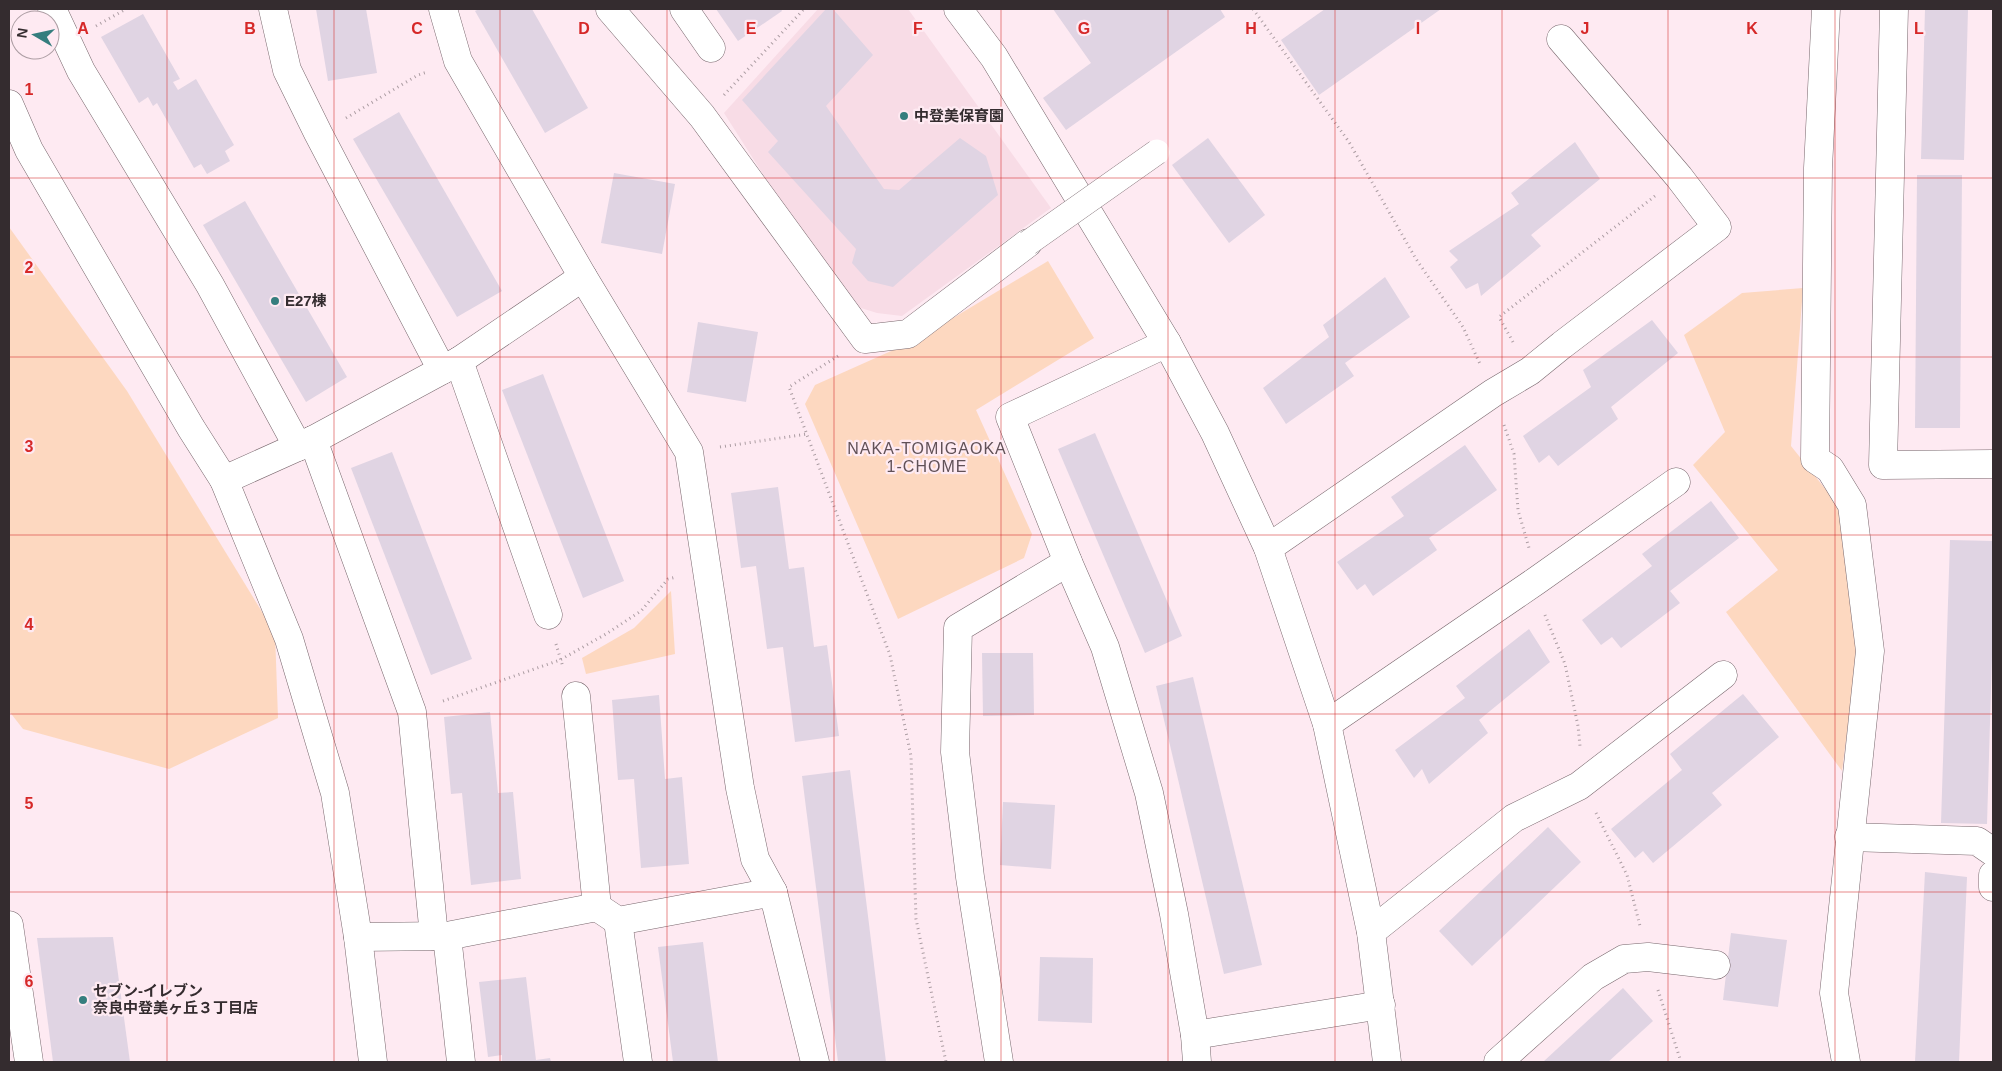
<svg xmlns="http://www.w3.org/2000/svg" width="2002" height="1071" viewBox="0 0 2002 1071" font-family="Helvetica,'Noto Sans JP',sans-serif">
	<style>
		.built { fill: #f8dce6 }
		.green { fill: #fdd8c0 }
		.building { fill: #e0d4e3 }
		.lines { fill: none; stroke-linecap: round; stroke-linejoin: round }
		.minor-casing { stroke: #78676d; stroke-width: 29 }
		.tertiary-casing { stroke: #78676d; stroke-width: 29 }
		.path { stroke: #ac9da3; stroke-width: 3; stroke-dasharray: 1 4; stroke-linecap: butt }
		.minor { stroke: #fff; stroke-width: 28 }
		.tertiary { stroke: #fff; stroke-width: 28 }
		.pedestrian-bridge-casing { stroke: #78676d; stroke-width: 26; stroke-linecap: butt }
		.pedestrian-bridge { stroke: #fff; stroke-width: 25 }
		.grid { fill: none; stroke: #d62828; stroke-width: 1; stroke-opacity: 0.55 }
		.poi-dot { fill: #357e7e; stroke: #feeaf2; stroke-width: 2 }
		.labels { text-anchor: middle; stroke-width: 4.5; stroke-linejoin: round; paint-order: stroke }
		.poi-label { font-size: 15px; font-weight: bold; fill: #342c2f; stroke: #feeaf2; text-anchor: start }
		.neighbourhood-label { font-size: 16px; letter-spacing: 1px; fill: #615157; stroke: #feeaf2 }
		.grid-label { font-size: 16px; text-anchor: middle; font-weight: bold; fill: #d62828; stroke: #feeaf2; stroke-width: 4.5; stroke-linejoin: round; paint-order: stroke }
	</style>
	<rect width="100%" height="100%" fill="#feeaf2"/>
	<!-- built -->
	<polygon class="built" points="818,9 908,9 1051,208 902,316 877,313 845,303 724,113"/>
	<!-- green -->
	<g class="green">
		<polygon points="9,227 127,391 275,633 278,718 169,769 23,729 9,711"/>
		<polygon points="1048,261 1094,338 976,410 1032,534 1024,558 898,619 805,404 815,385 918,339"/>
		<polygon points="1803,288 1791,446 1839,506 1858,649 1842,771 1726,612 1778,570 1693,465 1725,432 1684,335 1742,293"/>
		<polygon points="671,591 675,654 586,674 582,658 634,628"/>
	</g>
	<!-- building -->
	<g class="building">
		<polygon points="316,9 366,9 377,73 328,81"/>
		<polygon points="479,9 532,9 588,108 545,133 475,11"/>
		<polygon points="716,9 781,9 782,11 738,41"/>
		<polygon points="826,9 833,9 873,55 826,106 884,189 899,190 960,138 986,156 998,195 893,287 868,281 852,263 856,249 768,152 778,141 742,100"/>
		<polygon points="1053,9 1220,9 1225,17 1066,130 1043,98 1091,63"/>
		<polygon points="1325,9 1441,9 1319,95 1281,40"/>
		<polygon points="1925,9 1968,9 1964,160 1921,159"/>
		<polygon points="143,14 180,79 173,82 178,90 196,79 234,145 225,151 230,161 207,174 201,164 194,168 157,103 153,106 148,97 139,103 101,37"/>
		<polygon points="399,112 502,291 457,317 353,139"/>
		<polygon points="1208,138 1265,215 1229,243 1172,165"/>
		<polygon points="1575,142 1600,179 1531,235 1541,246 1481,296 1478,283 1466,289 1450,267 1458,260 1449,251 1519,204 1511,193"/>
		<polygon points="614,173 675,184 662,254 601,243"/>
		<polygon points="1917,175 1962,175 1960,428 1915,428"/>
		<polygon points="245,201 347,377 306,402 203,225"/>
		<polygon points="1385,277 1410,317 1345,363 1354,376 1286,424 1263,388 1329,337 1323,325"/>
		<polygon points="1652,320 1678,353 1611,407 1618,419 1558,466 1549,455 1539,463 1523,436 1591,387 1583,370"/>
		<polygon points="698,322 758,332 746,402 687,392"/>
		<polygon points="543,374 624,581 583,598 502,390"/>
		<polygon points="1095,433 1182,636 1145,653 1058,449"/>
		<polygon points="1465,445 1497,490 1429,538 1437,550 1373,596 1365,584 1357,590 1337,562 1404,516 1391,497"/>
		<polygon points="392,452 472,659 431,675 351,468"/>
		<polygon points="778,487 789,569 804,567 814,647 827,645 839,736 795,742 783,647 767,649 756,566 741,568 731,493"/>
		<polygon points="1711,501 1739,538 1670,591 1680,603 1621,648 1612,637 1601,645 1582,620 1652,566 1642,554"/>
		<polygon points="1950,540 1993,541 1993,621 1987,824 1941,823"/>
		<polygon points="1529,629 1550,662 1479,720 1488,733 1429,784 1422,769 1414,778 1395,750 1465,698 1456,686"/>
		<polygon points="982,653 1033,653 1034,715 983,716"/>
		<polygon points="1193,677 1262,965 1224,974 1156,686"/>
		<polygon points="1743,694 1779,737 1712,793 1722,805 1653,863 1643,851 1635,858 1611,829 1682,770 1670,754"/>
		<polygon points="659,695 665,779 682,777 689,864 641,868 634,779 618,780 612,700"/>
		<polygon points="490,712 498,793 513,792 521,879 471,885 462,793 451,794 444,717"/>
		<polygon points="850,770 886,1062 838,1062 802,776"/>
		<polygon points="1003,802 1055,805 1051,869 1000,865"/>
		<polygon points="1548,827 1581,862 1472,966 1439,931"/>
		<polygon points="1925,872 1967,877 1959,1062 1915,1062"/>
		<polygon points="1731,933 1787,940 1778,1007 1723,1000"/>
		<polygon points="113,937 130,1062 53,1062 37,938"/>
		<polygon points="703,942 718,1062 673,1062 658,947"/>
		<polygon points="1040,957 1093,958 1092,1023 1038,1021"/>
		<polygon points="526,977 536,1060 550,1058 551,1062 502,1062 502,1055 488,1057 479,982"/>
		<polygon points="1623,988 1653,1021 1608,1062 1543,1062"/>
	</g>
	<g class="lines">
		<defs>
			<g id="minor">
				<polyline points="52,9 81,71 210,285 298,447"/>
				<polyline points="273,9 287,70 318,133 442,370"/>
				<polyline points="443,9 458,61 583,277 689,452 740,788 755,859 773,892"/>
				<polyline points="610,9 702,116 865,339 908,334 1028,243"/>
				<polyline points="684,9 711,48"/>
				<polyline points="958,9 994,57 1167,343 1215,433 1268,548 1327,724 1371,932 1387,1062"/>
				<polyline points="1826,9 1818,168 1815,459 1830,469 1852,505 1870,651 1834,993 1846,1062"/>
				<polyline points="1894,9 1883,465 1993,464"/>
				<polyline points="1167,343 1010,417 1068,562 1105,647 1149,793 1174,914 1195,1035 1197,1062"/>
				<polyline points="459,361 548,615"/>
				<polyline points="313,440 412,712 434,936"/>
				<polyline points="224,480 313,440 459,361 583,277"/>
				<polyline points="1268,548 1493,393 1530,371 1562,345 1717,227 1679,177 1561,39"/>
				<polyline points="576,696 597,907"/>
				<polyline points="1327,724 1536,581 1676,482"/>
				<polyline points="1849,837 1977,841 1993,852"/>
				<polyline points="1993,875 1993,887"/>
				<polyline points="618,921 638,1062"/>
				<polyline points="1371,932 1514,818 1579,786 1723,675"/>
				<polyline points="447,936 461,1062"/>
				<polyline points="358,937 447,936 597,907 618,921 773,892 815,1062"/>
				<polyline points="1195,1035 1381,1005"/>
				<polyline points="999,1062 970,877 955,752 958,628 1068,562"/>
				<polyline points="1498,1062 1593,977 1624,959 1648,957 1716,965"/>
			</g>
			<g id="tertiary">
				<polyline points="9,104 29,150 191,428 224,480 289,639 335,793 358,937 373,1062"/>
				<polyline points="9,925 29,1062"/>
			</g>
		</defs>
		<!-- minor casing -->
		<use href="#minor" class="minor-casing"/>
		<!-- tertiary casing -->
		<use href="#tertiary" class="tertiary-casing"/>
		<!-- path -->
		<g class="path">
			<polyline points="1253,9 1349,142 1416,259 1463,327 1480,364"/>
			<polyline points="96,26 126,9"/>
			<polyline points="724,95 804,9"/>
			<polyline points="346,118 418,75 427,72"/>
			<polyline points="1513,342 1499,317 1655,196"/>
			<polyline points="838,356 789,387 890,655 911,756 916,919 946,1062"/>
			<polyline points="1504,425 1514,454 1518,510 1529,548"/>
			<polyline points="720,447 807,434"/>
			<polyline points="1545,615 1565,664 1578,726 1580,746"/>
			<polyline points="556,644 563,667"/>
			<polyline points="443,701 560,660 606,634 641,611 668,579 676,577"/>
			<polyline points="1596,813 1627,875 1640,926"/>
			<polyline points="1658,990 1681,1062"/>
		</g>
		<!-- minor -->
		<use href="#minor" class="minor"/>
		<!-- tertiary -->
		<use href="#tertiary" class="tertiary"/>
		<defs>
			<polyline id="pedestrian-bridge" points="1028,243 1157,152"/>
		</defs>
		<!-- pedestrian-bridge casing -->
		<use href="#pedestrian-bridge" class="pedestrian-bridge-casing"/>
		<!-- pedestrian-bridge -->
		<use href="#pedestrian-bridge" class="pedestrian-bridge"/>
	</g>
	<!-- grid -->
	<path class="grid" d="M167,9v1053M334,9v1053M500,9v1053M667,9v1053M834,9v1053M1001,9v1053M1168,9v1053M1335,9v1053M1502,9v1053M1668,9v1053M1835,9v1053M9,178h1984M9,357h1984M9,535h1984M9,714h1984M9,892h1984"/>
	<!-- markers -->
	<g class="poi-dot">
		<circle cx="904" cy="116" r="5"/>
		<circle cx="275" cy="301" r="5"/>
		<circle cx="83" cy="1000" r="5"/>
	</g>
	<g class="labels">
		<!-- poi labels -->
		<g class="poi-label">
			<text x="914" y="121">中登美保育園</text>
			<text x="285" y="306">E27棟</text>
			<text x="93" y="996">セブン-イレブン<tspan x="93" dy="17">奈良中登美ヶ丘３丁目店</tspan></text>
		</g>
		<!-- neighbourhood labels -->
		<g class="neighbourhood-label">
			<text x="927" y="454">NAKA-TOMIGAOKA<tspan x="927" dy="18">1-CHOME</tspan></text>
		</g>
	</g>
	<g class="grid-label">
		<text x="83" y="34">A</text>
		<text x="250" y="34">B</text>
		<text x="417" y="34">C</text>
		<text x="584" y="34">D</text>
		<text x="751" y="34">E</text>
		<text x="918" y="34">F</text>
		<text x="1084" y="34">G</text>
		<text x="1251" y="34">H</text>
		<text x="1418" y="34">I</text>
		<text x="1585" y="34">J</text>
		<text x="1752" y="34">K</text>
		<text x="1919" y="34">L</text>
		<text x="29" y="95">1</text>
		<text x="29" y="273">2</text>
		<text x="29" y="452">3</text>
		<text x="29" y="630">4</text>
		<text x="29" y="809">5</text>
		<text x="29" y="987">6</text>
	</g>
	<!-- border -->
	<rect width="2002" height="1071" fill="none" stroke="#342c2f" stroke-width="20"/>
	<!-- north arrow -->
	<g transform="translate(35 35) rotate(279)"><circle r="24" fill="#feeaf2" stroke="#ad9ea4"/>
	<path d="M0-4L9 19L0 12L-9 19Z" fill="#357e7e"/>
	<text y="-8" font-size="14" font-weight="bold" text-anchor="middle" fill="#342c2f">N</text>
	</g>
</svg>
